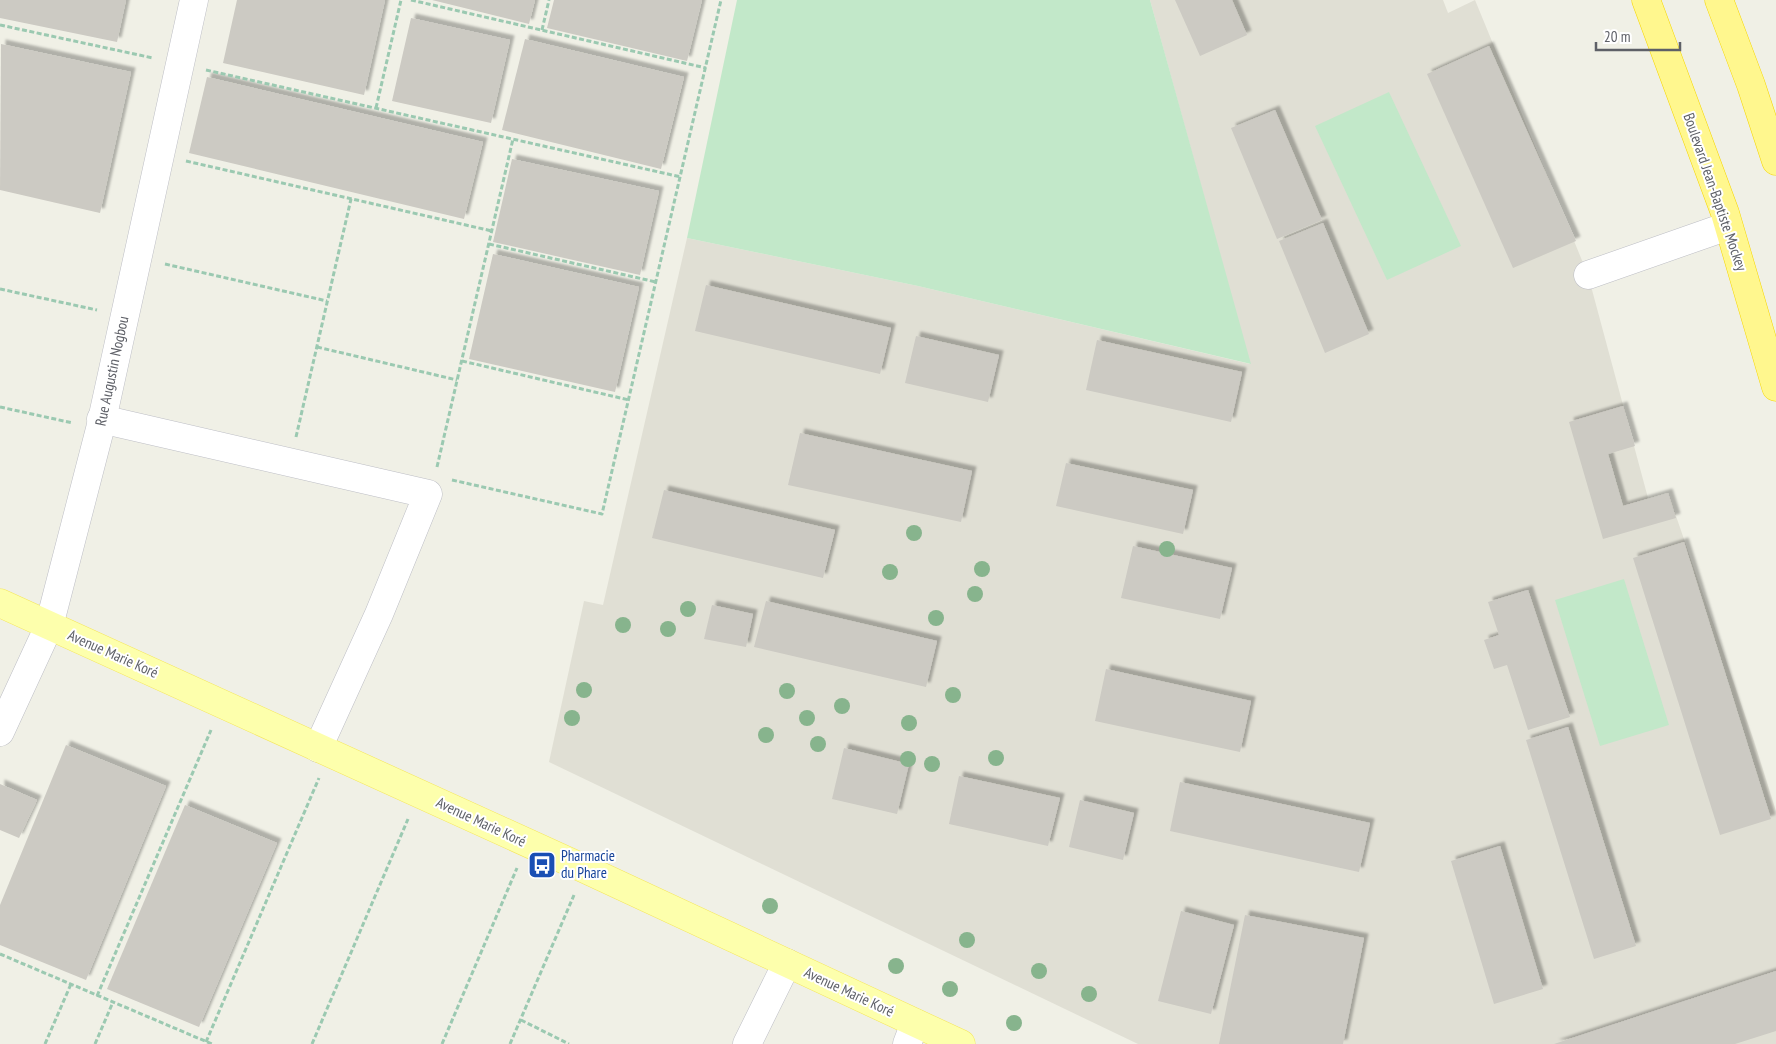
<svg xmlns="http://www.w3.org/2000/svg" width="1776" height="1044" viewBox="0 0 1776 1044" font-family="'PT Sans Narrow',sans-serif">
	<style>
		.education { fill: #e0dfd4 }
		.green { fill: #c2e8c9 }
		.building { fill: #cccac3; filter: url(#shadow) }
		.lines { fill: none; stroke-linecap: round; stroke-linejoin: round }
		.minor-casing { stroke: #bdbec5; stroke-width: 29 }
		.major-casing { stroke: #f5e65a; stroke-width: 29 }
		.highway-casing { stroke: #f6d600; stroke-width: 29 }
		.path { stroke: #9bc9b1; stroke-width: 3; stroke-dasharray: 5 2.5; stroke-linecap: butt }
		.minor { stroke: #fff; stroke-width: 28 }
		.major { stroke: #fdffac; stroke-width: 28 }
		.highway { stroke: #fff78e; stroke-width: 28 }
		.tree { fill: #87b48d }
		.labels { text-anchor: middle; stroke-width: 4; stroke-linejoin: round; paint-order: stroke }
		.street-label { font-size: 15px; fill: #5e6067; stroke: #fff }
		.transit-label { font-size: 15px; fill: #164399; stroke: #fff; text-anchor: start }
	</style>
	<defs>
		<filter id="shadow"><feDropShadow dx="4.5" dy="-4.5" stdDeviation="1" flood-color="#0004"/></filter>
	</defs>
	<rect width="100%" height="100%" fill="#f0f0e6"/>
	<!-- education -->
	<polygon class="education" points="1150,0 1443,0 1448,13 1475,0 1588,275 1648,498 1668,493 1754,741 1776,811 1776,1044 1138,1044 549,762 584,601 603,605 687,238 918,286 1250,364"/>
	<!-- green -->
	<g class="green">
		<polygon points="737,0 1150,0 1251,364 918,286 687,238"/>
		<polygon points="1389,92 1461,246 1387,280 1315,126"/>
		<polygon points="1624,579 1669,725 1600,746 1555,600"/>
	</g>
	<!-- building -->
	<g class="building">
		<polygon points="0,0 126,0 117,42 0,18"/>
		<polygon points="237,0 385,0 364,95 223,63"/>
		<polygon points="432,0 535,0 529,24"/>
		<polygon points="554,0 702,0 687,61 547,28"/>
		<polygon points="1175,0 1232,0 1247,35 1200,56"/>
		<polygon points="411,18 510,40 491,123 392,101"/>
		<polygon points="525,39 684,77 661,169 502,130"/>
		<polygon points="1,44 131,72 100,213 0,190"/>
		<polygon points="1489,46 1576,241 1513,268 1427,74"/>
		<polygon points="207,77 483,142 464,219 189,153"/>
		<polygon points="1275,110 1322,220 1277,239 1231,128"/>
		<polygon points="512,159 659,191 640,275 493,242"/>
		<polygon points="1323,223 1369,334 1325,353 1279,241"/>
		<polygon points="493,254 639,287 615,392 469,359"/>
		<polygon points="706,285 891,328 880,374 695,331"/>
		<polygon points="916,336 999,355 988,402 905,383"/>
		<polygon points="1097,340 1242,372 1231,422 1086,390"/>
		<polygon points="1623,406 1635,446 1608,454 1623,506 1668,493 1676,518 1603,539 1569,422"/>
		<polygon points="800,433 972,471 961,522 788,485"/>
		<polygon points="1066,463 1193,490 1183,534 1056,506"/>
		<polygon points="664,490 835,530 823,578 652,538"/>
		<polygon points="1684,542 1771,819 1720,835 1633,558"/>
		<polygon points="1133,546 1232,568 1220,619 1121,598"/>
		<polygon points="1528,590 1570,717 1528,730 1507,665 1494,669 1484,640 1499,635 1488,602"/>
		<polygon points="766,601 937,641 926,687 754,647"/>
		<polygon points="712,605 753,614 746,647 704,639"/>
		<polygon points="1106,669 1251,701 1240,752 1095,721"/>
		<polygon points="1568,727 1636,946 1594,959 1526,740"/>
		<polygon points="66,745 166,786 86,980 0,945 0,905"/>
		<polygon points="844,748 909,764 897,814 832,799"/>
		<polygon points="959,776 1060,798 1048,846 949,824"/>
		<polygon points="1180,782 1370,823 1359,872 1170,831"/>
		<polygon points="0,784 37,800 19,838 0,830"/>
		<polygon points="1080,800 1134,813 1123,860 1069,847"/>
		<polygon points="185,805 277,843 199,1027 107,989"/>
		<polygon points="1500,846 1543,989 1494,1004 1451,861"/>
		<polygon points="1181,911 1234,925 1211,1014 1158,1001"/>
		<polygon points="1245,915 1364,938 1343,1044 1219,1044"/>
		<polygon points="1776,971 1776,1031 1735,1044 1554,1044"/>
	</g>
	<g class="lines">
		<defs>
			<g id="minor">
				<polyline points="1588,275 1728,226"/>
				<polyline points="101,419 428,494 379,614 318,748"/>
				<polyline points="0,732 49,626 100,429 194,0"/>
				<polyline points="747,1044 787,963"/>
				<polyline points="907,1044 915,1023"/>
			</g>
			<polyline id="major" points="0,603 585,869 961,1044"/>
			<g id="highway">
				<polyline points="1646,0 1725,213 1776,387"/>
				<polyline points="1719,0 1751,85 1776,161"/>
			</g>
		</defs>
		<!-- minor casing -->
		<use href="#minor" class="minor-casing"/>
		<!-- major casing -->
		<use href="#major" class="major-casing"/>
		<!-- highway casing -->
		<use href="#highway" class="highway-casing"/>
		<!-- path -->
		<g class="path">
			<polyline points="411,0 706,68"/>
			<polyline points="0,25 153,58"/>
			<polyline points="542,30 549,0"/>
			<polyline points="206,70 681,177"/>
			<polyline points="376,108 401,0"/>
			<polyline points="186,161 492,231"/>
			<polyline points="489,244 656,282"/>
			<polyline points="165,264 327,301"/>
			<polyline points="0,289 97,310"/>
			<polyline points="317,347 457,380"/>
			<polyline points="462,361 629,400"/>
			<polyline points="0,407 73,423"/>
			<polyline points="296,437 351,199"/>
			<polyline points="437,467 513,139"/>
			<polyline points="452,480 602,514 721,0"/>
			<polyline points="0,954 212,1044"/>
			<polyline points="97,996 211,730"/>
			<polyline points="521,1020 569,1044"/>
			<polyline points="206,1042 319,778"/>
			<polyline points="45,1044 71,984"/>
			<polyline points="95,1044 113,1002"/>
			<polyline points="312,1044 408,819"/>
			<polyline points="442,1044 517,868"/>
			<polyline points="510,1044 574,895"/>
		</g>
		<!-- minor -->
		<use href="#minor" class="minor"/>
		<!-- major -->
		<use href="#major" class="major"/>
		<!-- highway -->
		<use href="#highway" class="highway"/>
	</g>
	<!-- trees -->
	<g class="tree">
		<circle cx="914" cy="533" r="8"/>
		<circle cx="1167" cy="549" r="8"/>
		<circle cx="982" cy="569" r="8"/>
		<circle cx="890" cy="572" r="8"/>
		<circle cx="975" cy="594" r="8"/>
		<circle cx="688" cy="609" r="8"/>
		<circle cx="936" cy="618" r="8"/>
		<circle cx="623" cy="625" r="8"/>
		<circle cx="668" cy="629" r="8"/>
		<circle cx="584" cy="690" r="8"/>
		<circle cx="787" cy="691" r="8"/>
		<circle cx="953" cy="695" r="8"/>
		<circle cx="842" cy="706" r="8"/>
		<circle cx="572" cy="718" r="8"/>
		<circle cx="807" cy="718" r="8"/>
		<circle cx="909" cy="723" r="8"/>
		<circle cx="766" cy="735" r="8"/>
		<circle cx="818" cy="744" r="8"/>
		<circle cx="996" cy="758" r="8"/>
		<circle cx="908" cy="759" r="8"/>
		<circle cx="932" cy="764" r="8"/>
		<circle cx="770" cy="906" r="8"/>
		<circle cx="967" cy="940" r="8"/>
		<circle cx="896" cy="966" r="8"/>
		<circle cx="1039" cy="971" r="8"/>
		<circle cx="950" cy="989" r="8"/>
		<circle cx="1089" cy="994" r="8"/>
		<circle cx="1014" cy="1023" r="8"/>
	</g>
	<!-- icons -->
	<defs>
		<symbol id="bus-square" viewBox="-11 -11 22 22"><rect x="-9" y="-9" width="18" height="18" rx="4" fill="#1a4fb4" stroke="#fff"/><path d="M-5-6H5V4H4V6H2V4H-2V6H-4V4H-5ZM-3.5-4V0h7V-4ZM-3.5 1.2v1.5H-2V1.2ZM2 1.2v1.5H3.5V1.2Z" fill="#fff"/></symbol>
	</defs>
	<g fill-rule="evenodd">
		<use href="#bus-square" x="526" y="849" width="32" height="32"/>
	</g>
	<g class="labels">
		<!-- street labels -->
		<g class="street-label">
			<text transform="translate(1715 192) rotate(71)" y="5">Boulevard Jean-Baptiste Mockey</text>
			<text transform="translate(112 371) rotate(-78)" y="5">Rue Augustin Nogbou</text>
			<text transform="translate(113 654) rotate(24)" y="5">Avenue Marie Koré</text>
			<text transform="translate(481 822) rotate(25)" y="5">Avenue Marie Koré</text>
			<text transform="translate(849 992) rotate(25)" y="5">Avenue Marie Koré</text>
		</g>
		<!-- transit labels -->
		<g class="transit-label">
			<text x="561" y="861">Pharmacie<tspan x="561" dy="17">du Phare</tspan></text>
		</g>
	</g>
	<!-- scale -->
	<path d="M1596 42v8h84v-8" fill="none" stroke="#5e6067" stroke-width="2.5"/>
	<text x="1604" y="42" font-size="15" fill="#5e6067" stroke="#ffffff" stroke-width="4" paint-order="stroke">20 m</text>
</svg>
